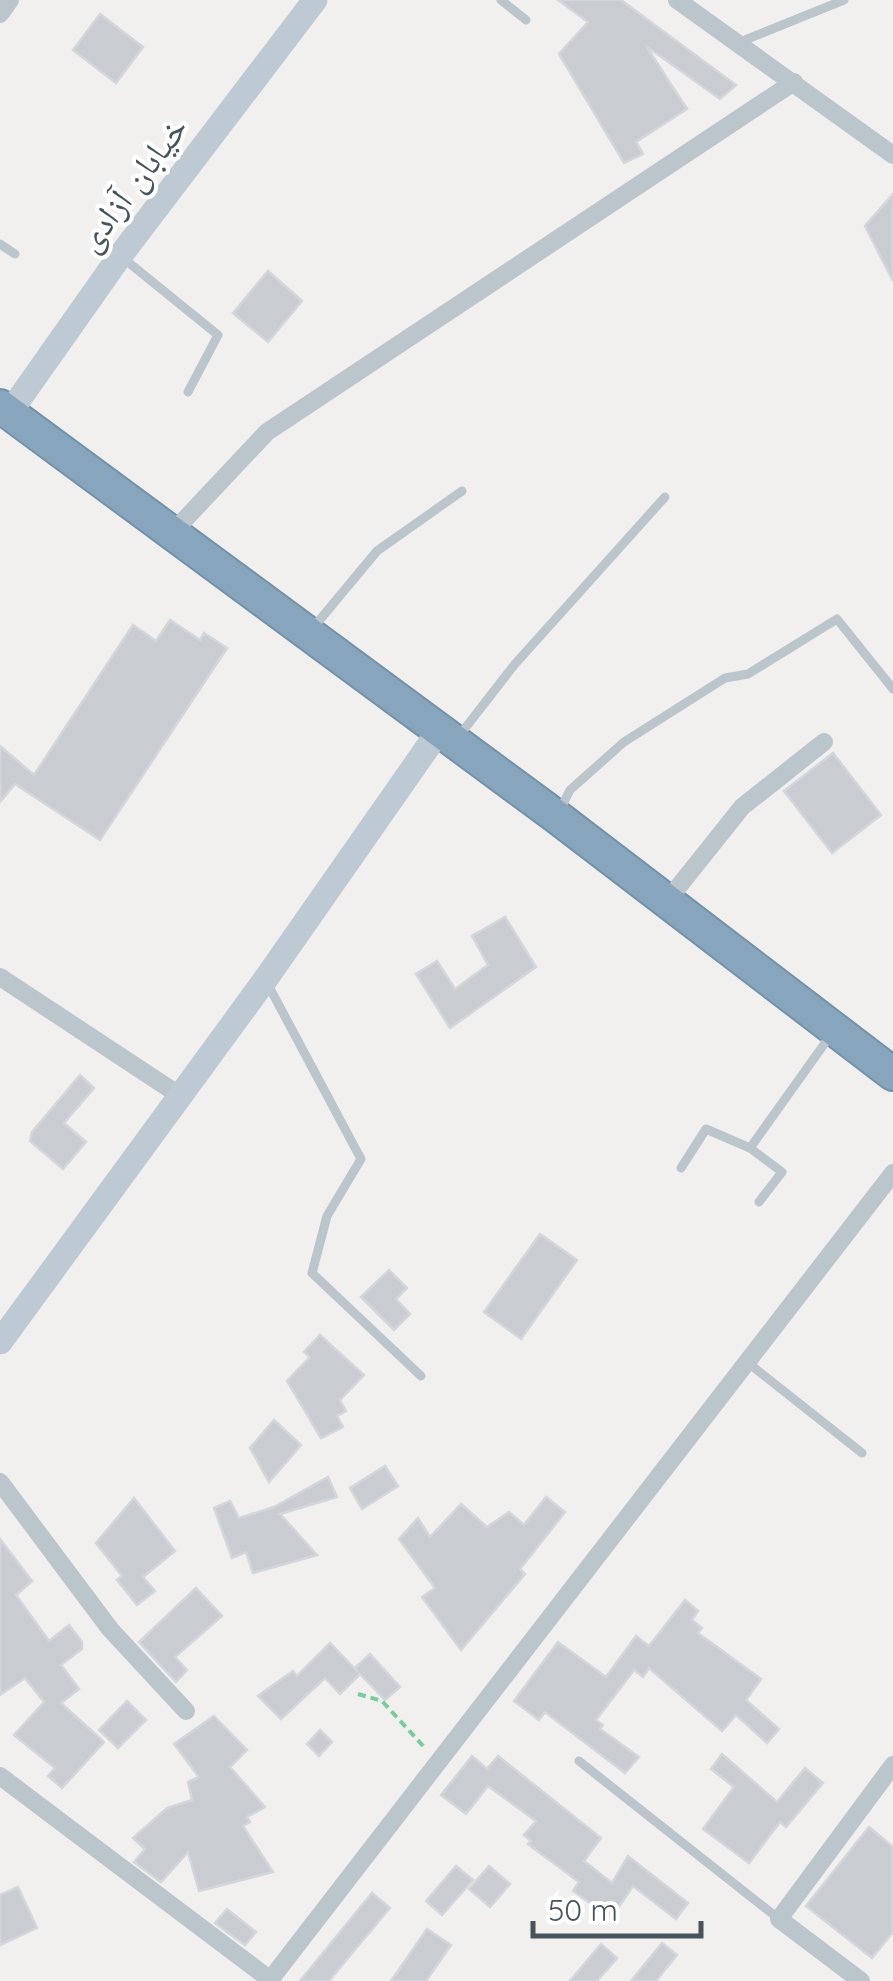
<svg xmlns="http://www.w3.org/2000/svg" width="893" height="1981" viewBox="0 0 893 1981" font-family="Quicksand,'Noto Naskh Arabic',sans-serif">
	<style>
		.building { fill: #c9cdd2; stroke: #d3d6db; stroke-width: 2.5 }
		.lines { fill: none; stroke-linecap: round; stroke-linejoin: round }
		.highway-casing { stroke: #7291aa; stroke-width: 36 }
		.path { stroke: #75ce9b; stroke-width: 4; stroke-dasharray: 8 5; stroke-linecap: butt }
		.lane { stroke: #bbc5cc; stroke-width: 9 }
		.street { stroke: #bbc5cc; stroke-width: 18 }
		.secondary { stroke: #bdc9d3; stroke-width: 25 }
		.highway { stroke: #87a6be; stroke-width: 32 }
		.labels { text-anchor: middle; stroke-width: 8; stroke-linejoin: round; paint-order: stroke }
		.street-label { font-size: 35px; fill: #47545d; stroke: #fff }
	</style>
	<rect width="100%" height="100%" fill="#f2efef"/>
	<!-- building -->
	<g class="building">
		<polygon points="558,0 621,0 736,85 720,99 646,46 687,109 636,142 643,154 624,163 559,54 588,22"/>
		<polygon points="100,14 143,47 116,83 73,50"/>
		<polygon points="893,194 893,281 865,226"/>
		<polygon points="268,271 302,301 268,342 233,313"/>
		<polygon points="170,620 200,640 204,633 227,648 100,840 15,784 0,802 0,746 34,775 133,625 156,641"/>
		<polygon points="833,753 881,815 832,853 784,791"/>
		<polygon points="505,917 536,967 450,1028 416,974 437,961 455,989 488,965 472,936"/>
		<polygon points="80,1075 94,1088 64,1123 86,1142 63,1169 30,1141 32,1132"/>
		<polygon points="540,1234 577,1260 521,1339 484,1312"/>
		<polygon points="389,1270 407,1288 396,1299 410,1314 394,1330 361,1297"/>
		<polygon points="320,1335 364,1375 340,1400 346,1411 337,1416 343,1427 321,1438 287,1381 310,1357 304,1352"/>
		<polygon points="274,1420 301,1445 269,1482 250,1448"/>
		<polygon points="385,1466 398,1486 362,1509 350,1488"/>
		<polygon points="328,1477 337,1497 280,1514 317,1555 253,1573 246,1552 232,1558 214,1508 230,1501 239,1518 274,1507"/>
		<polygon points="546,1497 565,1512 520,1569 525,1574 461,1650 422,1597 435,1588 399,1539 418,1518 430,1537 461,1504 487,1527 509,1512 524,1525"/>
		<polygon points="134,1498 175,1551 143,1577 155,1591 137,1605 117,1580 122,1576 96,1543"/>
		<polygon points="0,1539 32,1581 16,1595 49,1641 69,1625 82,1642 82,1649 61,1665 79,1689 61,1703 104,1742 62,1788 48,1776 55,1768 14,1735 44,1702 25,1678 0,1695"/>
		<polygon points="196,1588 222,1616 175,1657 187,1670 176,1682 139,1642"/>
		<polygon points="685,1600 698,1611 692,1620 702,1628 698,1633 761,1679 746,1700 779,1729 767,1743 736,1715 722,1731 649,1668 643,1677 634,1670 596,1720 603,1725 600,1729 639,1757 625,1773 545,1712 539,1720 514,1701 558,1642 606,1677 636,1636 649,1646"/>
		<polygon points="330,1643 358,1672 355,1668 370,1654 400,1687 385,1700 360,1674 340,1694 325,1678 281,1719 258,1696 293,1671 297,1676"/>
		<polygon points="127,1701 146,1720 118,1748 99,1730"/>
		<polygon points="214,1716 247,1750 230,1767 265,1807 247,1817 250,1822 243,1826 273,1872 199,1891 188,1852 161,1882 134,1862 145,1849 133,1838 167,1808 192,1800 188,1782 199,1777 174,1744"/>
		<polygon points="320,1730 332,1742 319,1756 307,1744"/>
		<polygon points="722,1754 777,1802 805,1768 823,1783 786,1827 780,1822 749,1863 703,1829 734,1787 711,1769"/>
		<polygon points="472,1756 487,1769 498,1756 601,1838 584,1861 612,1883 628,1856 688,1903 676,1919 633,1886 611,1918 573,1891 579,1882 528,1844 531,1841 524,1835 536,1821 488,1786 466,1814 441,1795"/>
		<polygon points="869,1827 893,1847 893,1932 872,1958 806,1906"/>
		<polygon points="456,1866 473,1880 442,1915 426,1901"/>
		<polygon points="489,1866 510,1884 490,1907 469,1889"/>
		<polygon points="18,1887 37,1928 0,1945 0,1895"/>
		<polygon points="372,1893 390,1908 353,1952 329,1981 300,1981"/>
		<polygon points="227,1909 256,1932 245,1945 215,1923"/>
		<polygon points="427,1929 451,1945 426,1981 391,1981"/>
		<polygon points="662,1943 677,1955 656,1981 631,1981"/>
		<polygon points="601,1944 617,1958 597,1981 570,1981"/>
	</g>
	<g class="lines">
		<defs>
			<polyline id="highway" points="0,406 557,817 893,1074"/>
		</defs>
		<!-- highway casing -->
		<use href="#highway" class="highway-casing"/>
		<!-- path -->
		<polyline class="path" points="358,1694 382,1701 425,1748"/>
		<!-- lane -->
		<g class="lane">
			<polyline points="501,0 526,20"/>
			<polyline points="740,42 844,0"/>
			<polyline points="0,244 15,254"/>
			<polyline points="123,258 218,335 188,392"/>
			<polyline points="313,628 377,551 462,491"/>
			<polyline points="459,736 515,664 665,497"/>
			<polyline points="560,810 570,790 624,742 725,678 748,674 837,619 893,689"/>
			<polyline points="266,981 361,1159 327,1216 312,1273 421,1376"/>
			<polyline points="750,1148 830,1036"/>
			<polyline points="681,1168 706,1129 750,1148 782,1172 759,1202"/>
			<polyline points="747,1362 862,1453"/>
			<polyline points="579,1761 779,1919"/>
		</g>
		<!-- street -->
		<g class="street">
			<polyline points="677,0 893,155"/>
			<polyline points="0,14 10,0"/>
			<polyline points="172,533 267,432 794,82"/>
			<polyline points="667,901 742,807 824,742"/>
			<polyline points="0,977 179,1095"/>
			<polyline points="0,1482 110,1629 186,1711"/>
			<polyline points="0,1776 272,1981"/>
			<polyline points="270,1980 893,1173"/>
			<polyline points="861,1981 779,1919 893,1765"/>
		</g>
		<!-- secondary -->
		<g class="secondary">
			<polyline points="10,412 120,256 315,0"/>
			<polyline points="0,1342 265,980 439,731"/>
		</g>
		<!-- highway -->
		<use href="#highway" class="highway"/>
	</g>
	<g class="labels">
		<!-- street labels -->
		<g class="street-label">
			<text transform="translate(132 184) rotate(-53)" y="12">خیابان آزادی</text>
		</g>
	</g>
	<!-- scale -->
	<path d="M533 1921v15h168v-15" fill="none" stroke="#47545d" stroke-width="5"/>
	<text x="548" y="1921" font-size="30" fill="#47545d" stroke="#ffffff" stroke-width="8" paint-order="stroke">50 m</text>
</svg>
